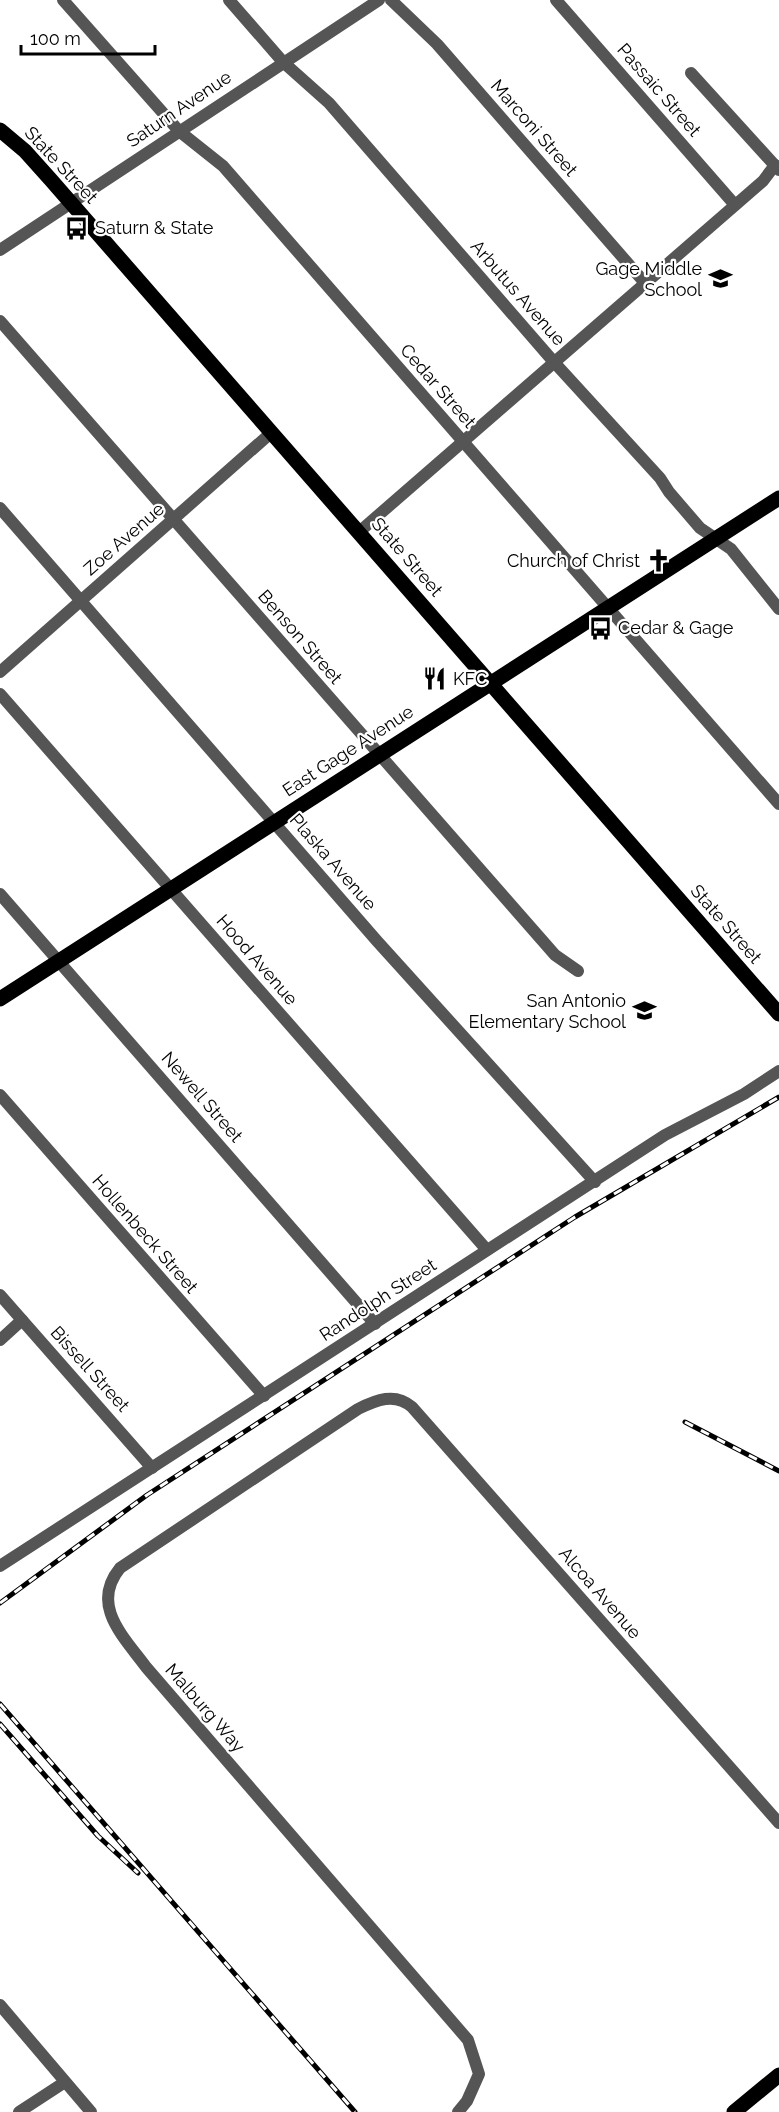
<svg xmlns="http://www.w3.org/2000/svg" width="779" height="2112" viewBox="0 0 779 2112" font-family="Raleway,sans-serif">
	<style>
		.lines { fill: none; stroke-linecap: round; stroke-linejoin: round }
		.minor { stroke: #555; stroke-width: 12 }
		.major { stroke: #000; stroke-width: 15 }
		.rail-casing { stroke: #000; stroke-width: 5 }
		.rail { stroke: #fff; stroke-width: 3; stroke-dasharray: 9; stroke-linecap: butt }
		.labels { text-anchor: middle; stroke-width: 4.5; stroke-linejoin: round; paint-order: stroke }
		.street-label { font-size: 18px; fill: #000; stroke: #fff }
		.poi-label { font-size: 18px; fill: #000; stroke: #fff; text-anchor: start }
	</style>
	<rect width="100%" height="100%" fill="#fff"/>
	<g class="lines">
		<!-- minor -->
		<g class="minor">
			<polyline points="63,0 179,131 223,166 779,804"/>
			<polyline points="229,0 283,62 329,103 553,361 660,478 669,492 700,528 731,549 779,609"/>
			<polyline points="391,0 437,44 645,283"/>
			<polyline points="556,0 735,205"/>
			<polyline points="691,73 779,170"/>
			<polyline points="0,250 379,0"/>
			<polyline points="0,321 555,955 578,971"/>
			<polyline points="0,508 377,941 595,1182"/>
			<polyline points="359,532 763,181 775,165"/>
			<polyline points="0,672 272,432"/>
			<polyline points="0,694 487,1250"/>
			<polyline points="0,894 375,1324"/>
			<polyline points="0,1095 264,1396"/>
			<polyline points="0,1295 152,1468"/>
			<polyline points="0,1340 22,1320"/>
			<polyline points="0,1566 665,1135 744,1094 779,1071"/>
			<polyline points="0,2005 91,2112"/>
			<polyline points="19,2112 65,2082"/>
			<path d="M458,2112l9,-11 12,-27 -11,-34 -322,-373c-23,-31 -56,-62 -26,-99l238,-159c18,-9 37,-17 54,-2l367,416"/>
		</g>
		<!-- major -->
		<g class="major">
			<polyline points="0,130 25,151 51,180 779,1014"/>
			<polyline points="0,999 779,498"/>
			<polyline points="734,2112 779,2075"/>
		</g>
		<defs>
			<g id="rail">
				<polyline points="685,1422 779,1471"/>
				<polyline points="0,1603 147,1495 575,1217 779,1097"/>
				<polyline points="0,1704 355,2112"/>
				<polyline points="0,1724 98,1836 138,1873"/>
			</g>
		</defs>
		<!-- rail casing -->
		<use href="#rail" class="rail-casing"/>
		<!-- rail -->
		<use href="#rail" class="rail"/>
	</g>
	<!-- icons -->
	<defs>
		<symbol id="bus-bare" viewBox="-9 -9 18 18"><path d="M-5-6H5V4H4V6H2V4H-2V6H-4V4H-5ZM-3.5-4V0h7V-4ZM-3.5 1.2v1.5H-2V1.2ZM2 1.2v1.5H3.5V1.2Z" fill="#000" stroke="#fff" stroke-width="2.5" paint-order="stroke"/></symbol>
		<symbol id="school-bare" viewBox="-9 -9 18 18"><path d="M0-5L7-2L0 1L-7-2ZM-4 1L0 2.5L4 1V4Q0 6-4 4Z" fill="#000" stroke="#fff" stroke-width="2.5" paint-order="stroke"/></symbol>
		<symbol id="church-bare" viewBox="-9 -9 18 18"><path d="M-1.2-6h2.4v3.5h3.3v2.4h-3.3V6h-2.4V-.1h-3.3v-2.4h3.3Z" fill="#000" stroke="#fff" stroke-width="2.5" paint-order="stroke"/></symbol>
		<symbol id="restaurant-bare" viewBox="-9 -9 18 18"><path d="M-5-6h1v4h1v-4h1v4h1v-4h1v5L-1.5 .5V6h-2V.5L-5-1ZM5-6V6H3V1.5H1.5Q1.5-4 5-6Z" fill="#000" stroke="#fff" stroke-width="2.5" paint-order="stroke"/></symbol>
	</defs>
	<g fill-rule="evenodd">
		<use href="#bus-bare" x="60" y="212" width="33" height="33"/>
		<use href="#school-bare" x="704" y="262" width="33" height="33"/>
		<use href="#church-bare" x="642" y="544" width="33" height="33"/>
		<use href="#bus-bare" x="584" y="612" width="33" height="33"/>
		<use href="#restaurant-bare" x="418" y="662" width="33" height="33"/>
		<use href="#school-bare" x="628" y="994" width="33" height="33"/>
	</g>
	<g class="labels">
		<!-- street labels -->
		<g class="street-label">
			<text transform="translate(659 90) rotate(49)" y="6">Passaic Street</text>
			<text transform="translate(179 109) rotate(-34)" y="6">Saturn Avenue</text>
			<text transform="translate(534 128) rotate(49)" y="6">Marconi Street</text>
			<text transform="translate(61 165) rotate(47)" y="6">State Street</text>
			<text transform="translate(518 293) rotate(49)" y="6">Arbutus Avenue</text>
			<text transform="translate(438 386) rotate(49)" y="6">Cedar Street</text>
			<text transform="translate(124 539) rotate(-41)" y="6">Zoe Avenue</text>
			<text transform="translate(407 557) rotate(49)" y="6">State Street</text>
			<text transform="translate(300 637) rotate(49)" y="6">Benson Street</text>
			<text transform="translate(348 751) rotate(-33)" y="6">East Gage Avenue</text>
			<text transform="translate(333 862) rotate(49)" y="6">Plaska Avenue</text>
			<text transform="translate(726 924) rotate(49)" y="6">State Street</text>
			<text transform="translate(257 960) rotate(49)" y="6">Hood Avenue</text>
			<text transform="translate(202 1097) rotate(49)" y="6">Newell Street</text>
			<text transform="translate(145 1234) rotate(49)" y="6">Hollenbeck Street</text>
			<text transform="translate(378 1300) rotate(-33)" y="6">Randolph Street</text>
			<text transform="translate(90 1369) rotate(48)" y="6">Bissell Street</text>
			<text transform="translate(600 1593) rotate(49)" y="6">Alcoa Avenue</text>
			<text transform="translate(205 1708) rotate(49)" y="6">Malburg Way</text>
		</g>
		<!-- poi labels -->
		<g class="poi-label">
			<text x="95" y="234">Saturn &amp; State</text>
			<text x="702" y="275" text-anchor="end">Gage Middle<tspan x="702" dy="21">School</tspan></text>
			<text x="640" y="567" text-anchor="end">Church of Christ</text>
			<text x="618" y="634">Cedar &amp; Gage</text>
			<text x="453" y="685">KFC</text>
			<text x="626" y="1007" text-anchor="end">San Antonio<tspan x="626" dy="21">Elementary School</tspan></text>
		</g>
	</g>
	<!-- scale -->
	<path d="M21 45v9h134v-9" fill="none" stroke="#000000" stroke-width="3"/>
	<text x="30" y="45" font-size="18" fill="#000000" stroke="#ffffff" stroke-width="4.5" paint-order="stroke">100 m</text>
</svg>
